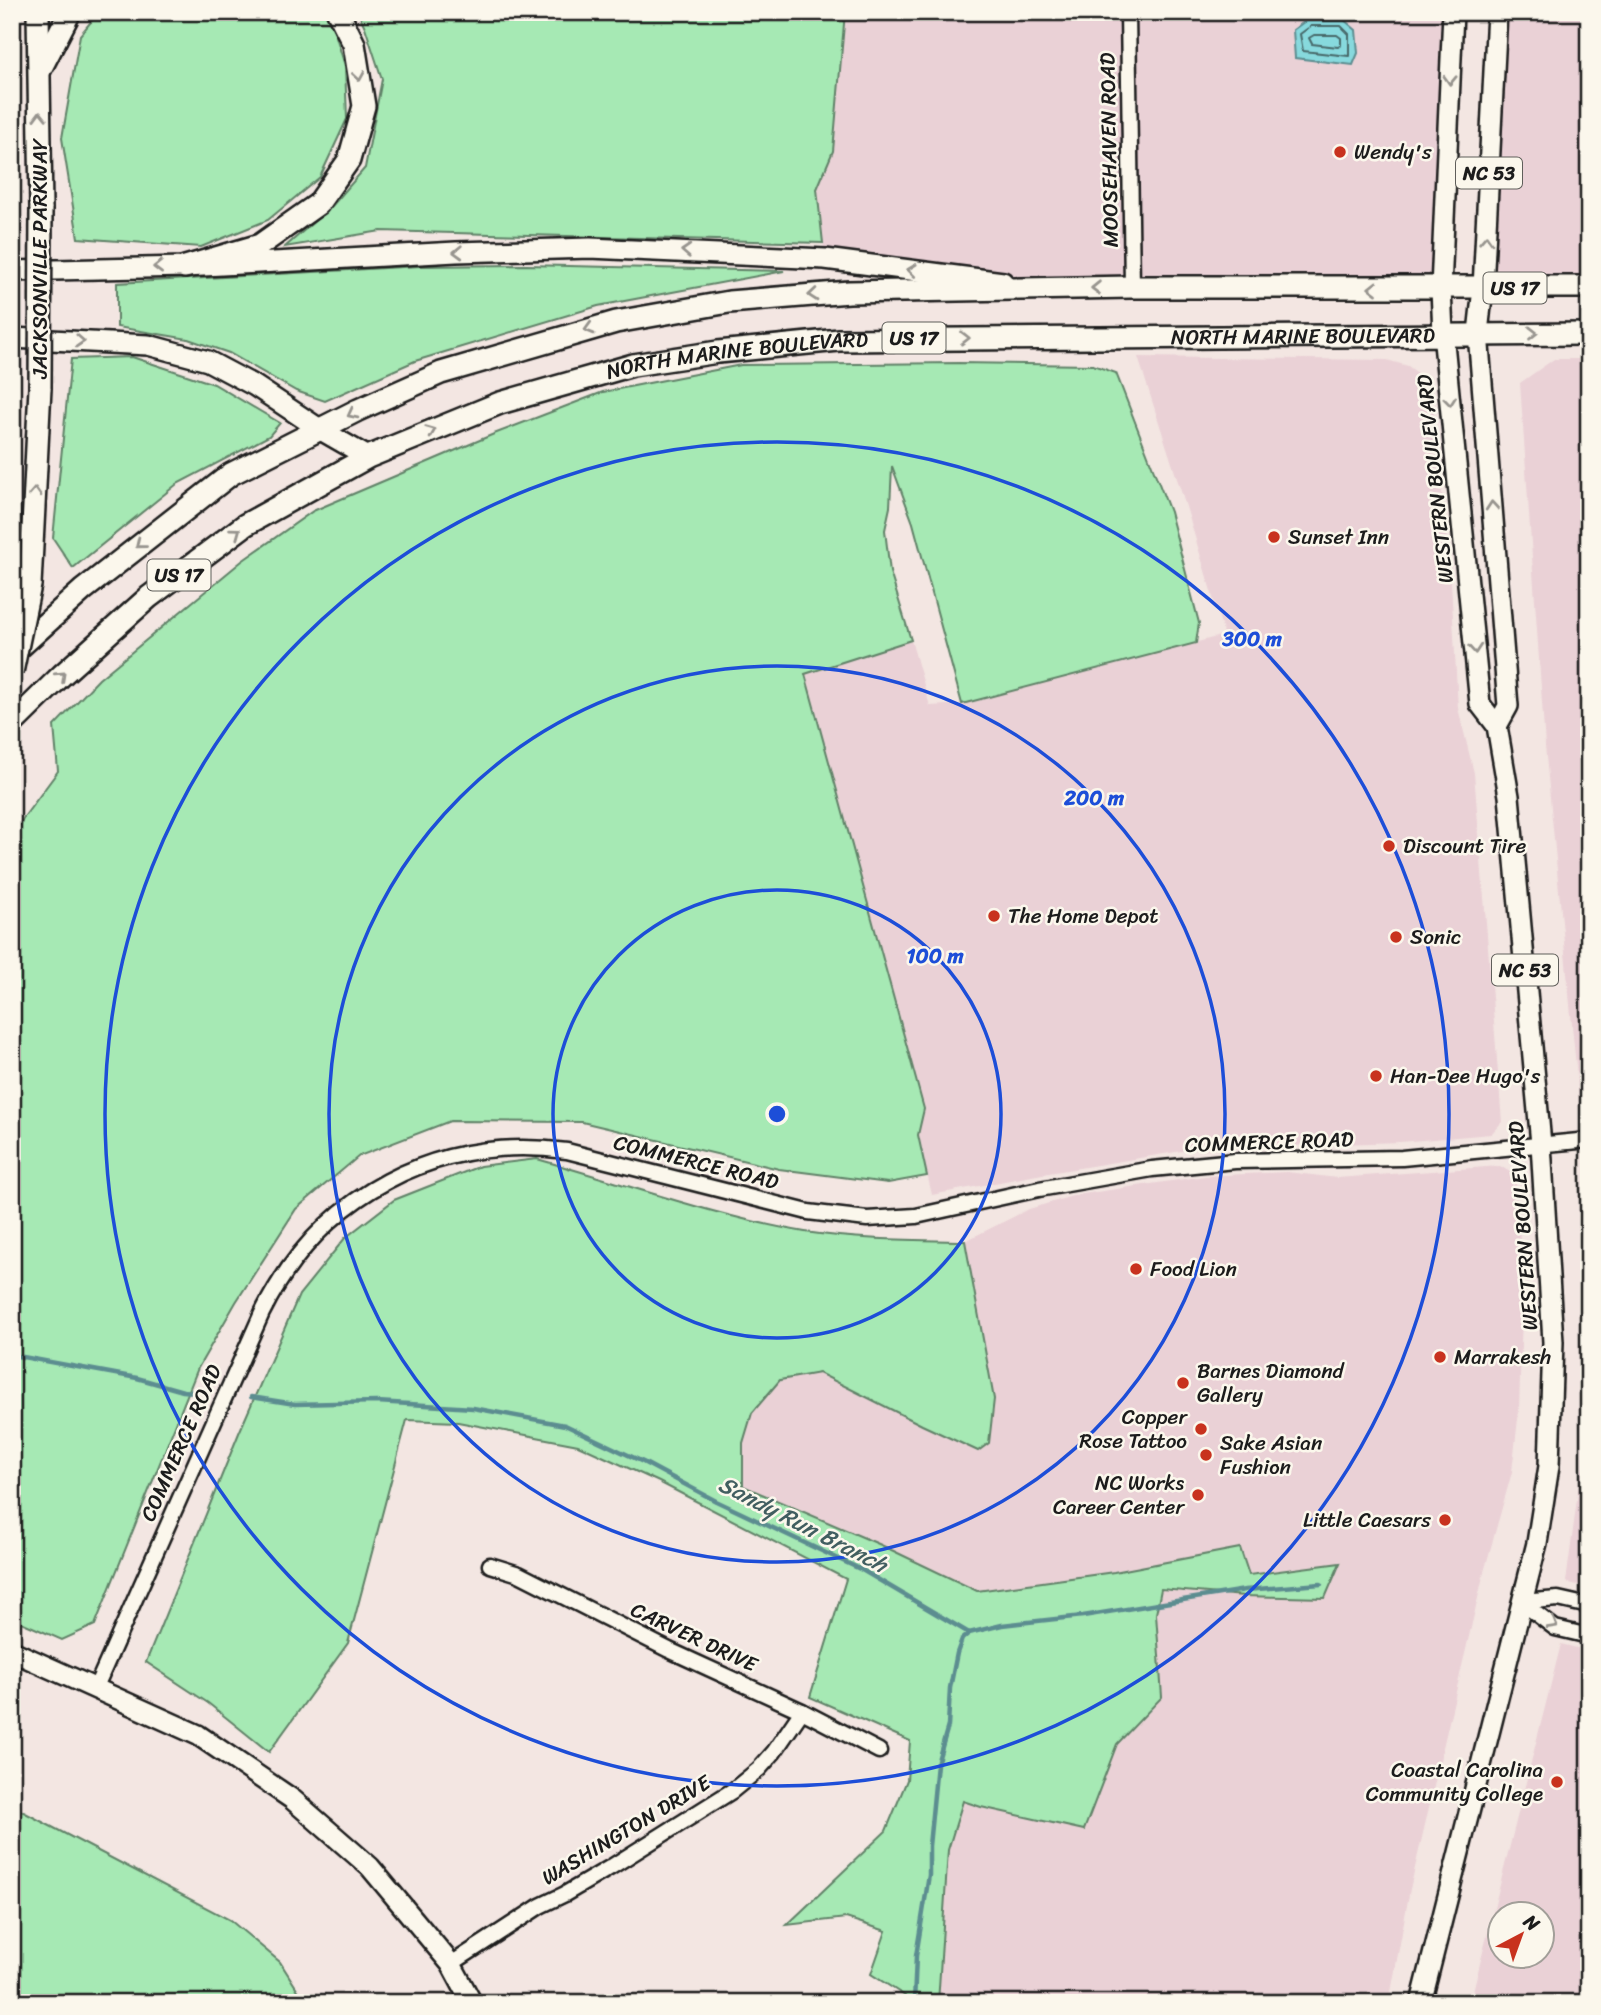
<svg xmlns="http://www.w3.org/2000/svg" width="1601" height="2015" viewBox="0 0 1601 2015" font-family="Sriracha,sans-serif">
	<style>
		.built { fill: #ead1d6; fill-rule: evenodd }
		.green { fill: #a6e9b4; stroke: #618268; stroke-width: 2 }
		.water { fill: #87d9dd; stroke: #5c8d90; stroke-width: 2 }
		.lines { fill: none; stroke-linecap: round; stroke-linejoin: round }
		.shore { stroke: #476869; stroke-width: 2 }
		.stream { stroke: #5c8d90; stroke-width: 4.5 }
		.minor-casing { stroke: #1c1c1c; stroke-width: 19 }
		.major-casing { stroke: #1c1c1c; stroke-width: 24 }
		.highway-casing { stroke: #1c1c1c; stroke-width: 26 }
		.minor { stroke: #fbf7ec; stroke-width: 14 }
		.major { stroke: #fbf7ec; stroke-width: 19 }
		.highway { stroke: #fbf7ec; stroke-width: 21 }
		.highway-bridge-casing { stroke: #1c1c1c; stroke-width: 26; stroke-linecap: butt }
		.highway-bridge { stroke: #fbf7ec; stroke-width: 21 }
		.oneway { stroke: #97948e }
		.ring { fill: none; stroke: #1d4ed8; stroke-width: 3.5 }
		.poi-dot { fill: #c8321e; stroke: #fbf7ec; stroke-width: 2.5 }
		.labels { text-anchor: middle; stroke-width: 5; stroke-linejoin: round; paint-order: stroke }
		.shield { fill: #fbf7ec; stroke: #5f5e5a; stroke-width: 2 }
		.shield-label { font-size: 19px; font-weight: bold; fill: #1c1c1c }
		.street-label { font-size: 21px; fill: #1c1c1c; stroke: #fbf7ec }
		.poi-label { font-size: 21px; fill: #1c1c1c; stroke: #fbf7ec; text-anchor: start }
		.water-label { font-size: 23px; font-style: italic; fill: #415e60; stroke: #fbf7ec }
		.centre { fill: #1d4ed8; stroke: #fbf7ec; stroke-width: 3.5 }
		.ring-label { font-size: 21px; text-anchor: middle; font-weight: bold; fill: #1d4ed8; stroke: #fbf7ec; stroke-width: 5; stroke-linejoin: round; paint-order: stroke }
	</style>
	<rect width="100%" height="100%" fill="#f3e6e2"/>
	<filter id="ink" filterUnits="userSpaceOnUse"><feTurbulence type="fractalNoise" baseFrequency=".0143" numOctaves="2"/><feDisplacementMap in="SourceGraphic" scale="14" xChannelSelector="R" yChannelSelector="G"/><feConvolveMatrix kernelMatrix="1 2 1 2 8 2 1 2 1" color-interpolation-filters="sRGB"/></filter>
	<g filter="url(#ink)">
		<!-- built -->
		<g class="built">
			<polygon points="845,12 1453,12 1441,289 1053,289 825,259 817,189 833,151"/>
			<polygon points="1497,12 1589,12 1589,288 1483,288"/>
			<polygon points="1138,357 1387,360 1408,366 1423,377 1432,394 1451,582 1458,708 1474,773 1502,1122 1491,1134 1400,1142 1194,1149 1037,1175 932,1195 918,1135 924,1109 805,673 911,640 930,706 962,704 1224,635 1187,510"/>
			<polygon points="1554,359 1589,359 1589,1201 1545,746 1520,383"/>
			<polygon points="1500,1166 1515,1175 1523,1281 1519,1410 1512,1472 1484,1572 1410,1889 1389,2003 938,2003 948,1850 963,1800 981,1807 1084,1830 1117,1744 1162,1696 1156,1614 1161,1589 1244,1596 1249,1575 1239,1548 1114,1572 977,1591 881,1545 743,1486 743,1443 752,1413 780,1380 819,1373 922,1425 994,1399 965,1241 1029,1209 1076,1195 1205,1176 1287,1172 1337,1178"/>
			<polygon points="1589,1441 1589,1588 1566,1582 1579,1485"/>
			<path d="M1561,1644l28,7v352h-119zM1500,1913h42v42h-42z"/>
		</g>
		<!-- green -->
		<g class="green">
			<polygon points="99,12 329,13 345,66 347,119 320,177 268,220 201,247 78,238 62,138 80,35"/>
			<polygon points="358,12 845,12 833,151 817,189 823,243 381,231 285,247 332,206 365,168 382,79 365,27"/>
			<polygon points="526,265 784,271 598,306 415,361 325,401 296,391 229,353 188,339 117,327 117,283 420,266"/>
			<polygon points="132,357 214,384 280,423 269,436 177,484 73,568 53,538 71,359"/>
			<polygon points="959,363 1093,365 1116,373 1170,512 1199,623 1196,643 962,704 913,523 892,466 890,507 885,530 890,572 911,640 805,674 924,1109 918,1135 927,1176 888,1183 779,1169 582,1122 450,1121 359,1156 296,1209 236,1302 198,1368 95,1625 62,1640 12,1618 12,841 24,817 58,771 54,726 99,679 242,561 313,511 494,434 603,392 741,365"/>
			<path d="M537,1159c86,24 180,58 268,73 53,8 107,8 160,9l29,158 -5,44 -11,8 -56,-26 -103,-52 -39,7 -28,33 -9,30v43l138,59 96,46 137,-19 126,-24 9,27 91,-12 -15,35 -81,-2 -83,-7 -5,25 6,83 -45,47 -33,86 -103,-23 -18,-6 -15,49 -10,153h-33v-7l-34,-22 15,-43 -40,-13 -59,7 99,-94 21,-51 3,-39 -100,-44 36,-118 -187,-97 -81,-37 -120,-23 -51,-2 -59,223 -79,109 -61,-49 -62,-41 93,-229 60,-138 46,-57 49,-38 86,-34z"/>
			<polygon points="12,1806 230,1920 280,1962 306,2003 12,2003"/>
		</g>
		<!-- water -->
		<polygon class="water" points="1308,19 1343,19 1356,30 1358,53 1353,65 1295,58 1293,30"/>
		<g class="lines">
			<!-- shore -->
			<g class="shore">
				<polygon points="1311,26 1341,26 1349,34 1349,56 1303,51 1300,34"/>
				<polygon points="1314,35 1337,35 1341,38 1341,45 1338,47 1312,44 1309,38"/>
			</g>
			<!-- stream -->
			<g class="stream">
				<polyline points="12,1355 137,1378 183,1391 195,1392"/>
				<polyline points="251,1397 295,1404 377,1402 473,1408 565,1425 643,1462 716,1501 862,1570 969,1633"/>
				<polyline points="969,1633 1002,1625 1083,1616 1245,1590 1321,1584"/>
				<polyline points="914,2003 916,1956 929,1875 929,1846 937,1764 948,1726 950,1688 957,1653 962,1639 969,1633"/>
			</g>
			<defs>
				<g id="minor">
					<polyline points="1128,12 1132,287"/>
					<polyline points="490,1565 519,1574 669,1650 802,1711 879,1751"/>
					<polyline points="1521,1602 1555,1628 1589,1636"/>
					<polyline points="1521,1602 1558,1599 1589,1606"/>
					<path d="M96,1687l166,-374c59,-119 174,-179 305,-162l241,61 59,7 49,-3 123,-27 113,-20 83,-8 167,-3 187,-18"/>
					<polyline points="451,1964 540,1906 565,1894 611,1867 732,1791 759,1769 774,1752 802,1711"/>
				</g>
				<g id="major">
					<polyline points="12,271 185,267 456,252 590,248 825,259 1003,282"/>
					<polyline points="12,338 148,345 208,361 255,386 321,430 368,457"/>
					<polyline points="1497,726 1508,706 1478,333 1483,288 1497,12"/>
					<polyline points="12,1651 198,1735 292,1799 370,1867 451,1964 472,2003"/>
					<polyline points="1421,2003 1537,1543 1549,1466 1553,1342 1541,1144 1509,796 1497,726 1480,704 1443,333 1441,289 1453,12"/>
				</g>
				<g id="highway">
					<polyline points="38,12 41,209"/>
					<polyline points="40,70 70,12"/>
					<polyline points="185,267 260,245 318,204 349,160 364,106 354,44 338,12"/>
					<polyline points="30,585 40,388"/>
					<polyline points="12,654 83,590 231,474 358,410 441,373 616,322 729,302 849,292 1132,287 1589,287"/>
					<path id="s1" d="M12,724l50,-49 87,-78 96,-72 123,-68 132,-54 133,-38 85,-13 121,-12 750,-6"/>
				</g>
			</defs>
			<!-- minor casing -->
			<use href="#minor" class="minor-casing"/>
			<!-- major casing -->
			<use href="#major" class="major-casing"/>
			<!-- highway casing -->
			<use href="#highway" class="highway-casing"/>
			<!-- minor -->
			<use href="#minor" class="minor"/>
			<!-- major -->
			<use href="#major" class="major"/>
			<!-- highway -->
			<use href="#highway" class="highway"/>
			<defs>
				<g id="highway-bridge">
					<polyline points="40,388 41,209"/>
					<polyline points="12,672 30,585"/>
				</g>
			</defs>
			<!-- highway-bridge casing -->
			<use href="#highway-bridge" class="highway-bridge-casing"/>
			<!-- highway-bridge -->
			<use href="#highway-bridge" class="highway-bridge"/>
		</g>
		<!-- one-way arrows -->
		<defs><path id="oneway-chevron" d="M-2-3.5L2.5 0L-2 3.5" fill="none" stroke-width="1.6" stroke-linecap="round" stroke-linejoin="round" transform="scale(1.75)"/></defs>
		<g class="oneway">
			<use href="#oneway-chevron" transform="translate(359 76) rotate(81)"/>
			<use href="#oneway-chevron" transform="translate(1450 80) rotate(92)"/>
			<use href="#oneway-chevron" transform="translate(40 116) rotate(-91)"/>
			<use href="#oneway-chevron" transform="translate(1486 240) rotate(-87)"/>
			<use href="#oneway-chevron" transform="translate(686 251) rotate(-177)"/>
			<use href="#oneway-chevron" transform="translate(458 252) rotate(178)"/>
			<use href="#oneway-chevron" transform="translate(158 267) rotate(179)"/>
			<use href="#oneway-chevron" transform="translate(912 270) rotate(-173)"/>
			<use href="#oneway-chevron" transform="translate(1096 288) rotate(179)"/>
			<use href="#oneway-chevron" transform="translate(1373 288) rotate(-180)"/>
			<use href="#oneway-chevron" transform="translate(813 295) rotate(175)"/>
			<use href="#oneway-chevron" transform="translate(589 329) rotate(164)"/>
			<use href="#oneway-chevron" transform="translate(1533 333)"/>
			<use href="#oneway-chevron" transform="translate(965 338)"/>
			<use href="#oneway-chevron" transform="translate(80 341) rotate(3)"/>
			<use href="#oneway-chevron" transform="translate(1450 401) rotate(84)"/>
			<use href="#oneway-chevron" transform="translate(352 414) rotate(153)"/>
			<use href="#oneway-chevron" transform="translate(431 431) rotate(-22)"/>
			<use href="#oneway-chevron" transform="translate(35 492) rotate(-87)"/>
			<use href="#oneway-chevron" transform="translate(1492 506) rotate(-95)"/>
			<use href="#oneway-chevron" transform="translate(236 532) rotate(-36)"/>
			<use href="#oneway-chevron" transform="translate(140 544) rotate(141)"/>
			<use href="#oneway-chevron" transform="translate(1475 649) rotate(85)"/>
			<use href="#oneway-chevron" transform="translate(61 676) rotate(-43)"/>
			<use href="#oneway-chevron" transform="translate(1553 1624) rotate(29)"/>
		</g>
	</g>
	<!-- distance rings -->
	<g class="ring">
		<circle cx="777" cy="1114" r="224"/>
		<circle cx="777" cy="1114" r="448"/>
		<circle cx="777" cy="1114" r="672"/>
	</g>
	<!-- markers -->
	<g class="poi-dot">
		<circle cx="1340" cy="152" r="7"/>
		<circle cx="1274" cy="537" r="7"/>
		<circle cx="1389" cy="846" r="7"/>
		<circle cx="994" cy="916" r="7"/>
		<circle cx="1396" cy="937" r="7"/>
		<circle cx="1376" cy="1076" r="7"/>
		<circle cx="1136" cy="1269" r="7"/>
		<circle cx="1440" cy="1357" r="7"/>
		<circle cx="1183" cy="1383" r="7"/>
		<circle cx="1201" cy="1429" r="7"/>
		<circle cx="1206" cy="1455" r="7"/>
		<circle cx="1198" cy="1495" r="7"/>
		<circle cx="1445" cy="1520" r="7"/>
		<circle cx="1557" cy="1782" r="7"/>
	</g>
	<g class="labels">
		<!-- shield labels -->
		<g class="shield">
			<rect x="1456" y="157.5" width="66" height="31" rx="5"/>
			<rect x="1483.5" y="272.5" width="63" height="31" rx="5"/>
			<rect x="882.5" y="322.5" width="63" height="31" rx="5"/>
			<rect x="147.5" y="559.5" width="63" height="31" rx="5"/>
			<rect x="1492" y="954.5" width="66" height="31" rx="5"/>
		</g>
		<g class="shield-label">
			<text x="1489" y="180">NC 53</text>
			<text x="1515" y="295">US 17</text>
			<text x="914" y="345">US 17</text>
			<text x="179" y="582">US 17</text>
			<text x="1525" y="977">NC 53</text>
		</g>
		<!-- street labels -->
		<g class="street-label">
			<text transform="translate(1109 150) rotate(-91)" y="7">MOOSEHAVEN ROAD</text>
			<text transform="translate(40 259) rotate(-90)" y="7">JACKSONVILLE PARKWAY</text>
			<text dy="7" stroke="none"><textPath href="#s1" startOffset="1400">NORTH MARINE BOULEVARD</textPath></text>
			<text dy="7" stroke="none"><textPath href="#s1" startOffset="833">NORTH MARINE BOULEVARD</textPath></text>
			<text transform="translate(1435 479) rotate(-96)" y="7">WESTERN BOULEVARD</text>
			<text transform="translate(1269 1142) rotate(-2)" y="7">COMMERCE ROAD</text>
			<text transform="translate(696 1162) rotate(14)" y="7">COMMERCE ROAD</text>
			<text transform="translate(1523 1226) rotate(-94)" y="7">WESTERN BOULEVARD</text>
			<text transform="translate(181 1443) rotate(-66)" y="7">COMMERCE ROAD</text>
			<text transform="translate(694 1637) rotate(25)" y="7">CARVER DRIVE</text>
			<text transform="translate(626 1830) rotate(-31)" y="7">WASHINGTON DRIVE</text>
		</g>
		<!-- poi labels -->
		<g class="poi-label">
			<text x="1354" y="159">Wendy's</text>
			<text x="1288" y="544">Sunset Inn</text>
			<text x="1403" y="853">Discount Tire</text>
			<text x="1008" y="923">The Home Depot</text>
			<text x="1410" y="944">Sonic</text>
			<text x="1390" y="1083">Han-Dee Hugo's</text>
			<text x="1150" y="1276">Food Lion</text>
			<text x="1454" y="1364">Marrakesh</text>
			<text x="1197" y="1378">Barnes Diamond<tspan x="1197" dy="24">Gallery</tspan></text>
			<text x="1187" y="1424" text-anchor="end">Copper<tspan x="1187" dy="24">Rose Tattoo</tspan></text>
			<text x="1220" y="1450">Sake Asian<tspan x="1220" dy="24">Fushion</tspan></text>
			<text x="1184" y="1490" text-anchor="end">NC Works<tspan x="1184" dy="24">Career Center</tspan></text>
			<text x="1431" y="1527" text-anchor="end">Little Caesars</text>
			<text x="1543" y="1777" text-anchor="end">Coastal Carolina<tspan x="1543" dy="24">Community College</tspan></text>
		</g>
		<!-- water labels -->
		<g class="water-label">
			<text transform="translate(803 1524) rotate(27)" y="8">Sandy Run Branch</text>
		</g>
	</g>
	<circle cx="777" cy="1114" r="10" class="centre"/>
	<g class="ring-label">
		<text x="1252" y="646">300 m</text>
		<text x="1094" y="805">200 m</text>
		<text x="935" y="963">100 m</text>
	</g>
	<!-- margin -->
	<rect width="1601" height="2015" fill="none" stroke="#fbf7ec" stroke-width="42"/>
	<rect x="21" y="21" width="1559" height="1973" fill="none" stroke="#1c1c1c" stroke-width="2.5" filter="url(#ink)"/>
	<!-- north arrow -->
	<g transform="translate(1521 1935) rotate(41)"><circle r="33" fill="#fbf7ec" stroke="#a29f99" stroke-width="2"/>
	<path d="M0-5L12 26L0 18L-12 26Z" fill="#c8321e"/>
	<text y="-10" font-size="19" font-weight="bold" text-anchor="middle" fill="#1c1c1c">N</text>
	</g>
</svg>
